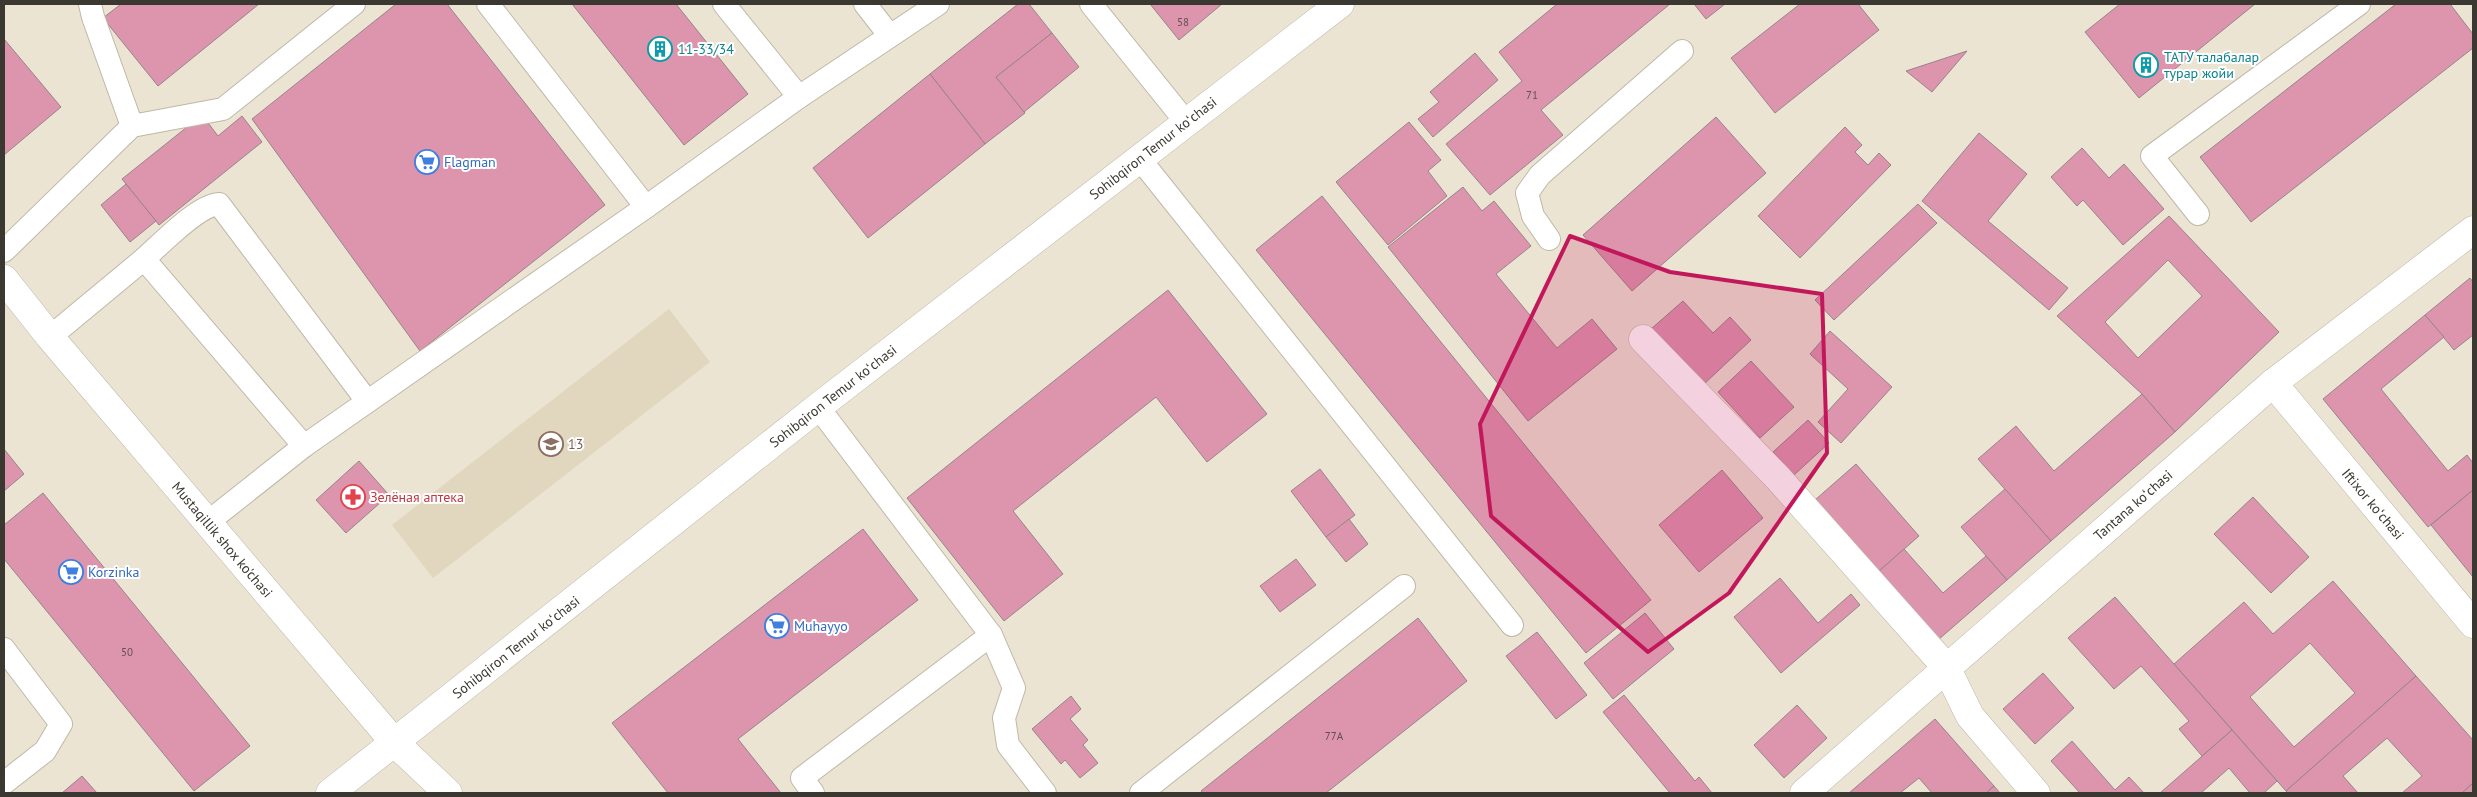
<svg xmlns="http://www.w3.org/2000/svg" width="2477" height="797" viewBox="0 0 2477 797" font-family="'PT Sans',sans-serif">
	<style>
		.built { fill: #e1d6be }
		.building { fill: #dc95ad; stroke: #97848a; fill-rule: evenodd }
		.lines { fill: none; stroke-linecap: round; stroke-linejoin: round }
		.service-casing { stroke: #c0b8a7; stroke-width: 24 }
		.minor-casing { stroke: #c0b8a7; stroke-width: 29 }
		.secondary-casing { stroke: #c0b8a7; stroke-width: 29 }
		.service { stroke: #fff; stroke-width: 22 }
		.minor { stroke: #fff; stroke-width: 28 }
		.secondary { stroke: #fff; stroke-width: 28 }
		.marked { fill: #c2185b; fill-opacity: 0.2; stroke: #c2185b; stroke-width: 4; stroke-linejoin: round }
		.labels { text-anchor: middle; stroke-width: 4; stroke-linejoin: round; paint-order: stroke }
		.number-label { font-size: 11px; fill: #634f50 }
		.culture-label { font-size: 14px; fill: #0d838f; stroke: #fff; text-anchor: start }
		.street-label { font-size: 14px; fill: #3b3831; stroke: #fff }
		.shop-label { font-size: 14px; fill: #366cbe; stroke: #fff; text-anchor: start }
		.education-label { font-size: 14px; fill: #785e54; stroke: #fff; text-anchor: start }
		.health-label { font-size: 14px; fill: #be3a42; stroke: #fff; text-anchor: start }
	</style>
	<rect width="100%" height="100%" fill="#ebe4d2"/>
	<!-- built -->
	<polygon class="built" points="669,309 710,362 433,578 392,525"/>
	<!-- building -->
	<g class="building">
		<polygon points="121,4 259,4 158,86 103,18"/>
		<polygon points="396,4 447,4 605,205 420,351 252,119"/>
		<polygon points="572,4 676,4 748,94 684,145"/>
		<polygon points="1018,4 1029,4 1052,33 996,77 1025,113 985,144 930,74"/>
		<polygon points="1150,4 1222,4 1179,40"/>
		<polygon points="1557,4 1670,4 1541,110 1563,135 1490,195 1446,144 1522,81 1499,52"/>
		<polygon points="1694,4 1725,4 1706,19"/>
		<polygon points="1800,4 1858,4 1879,30 1775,113 1731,58"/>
		<polygon points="2120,4 2255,4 2139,98 2085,32"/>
		<polygon points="2396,4 2450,4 2473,34 2473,48 2251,222 2200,157"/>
		<polygon points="1052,33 1079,67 1024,112 996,77"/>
		<polygon points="4,39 61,107 4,155"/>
		<polygon points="1967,51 1932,92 1906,71"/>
		<polygon points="1475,53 1498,80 1433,137 1418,119 1439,102 1430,92"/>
		<polygon points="930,74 985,144 868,238 813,168"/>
		<polygon points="202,115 218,136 242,116 262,142 159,225 122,179"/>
		<polygon points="1716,117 1766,173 1632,291 1583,235"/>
		<polygon points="1409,122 1441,160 1428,171 1447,196 1388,245 1336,182"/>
		<polygon points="1845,127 1862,145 1855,152 1868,165 1879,153 1891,165 1800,258 1758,216"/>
		<polygon points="1979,133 2027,174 1988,221 2068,288 2049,310 1922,201"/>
		<polygon points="2082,148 2109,178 2124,164 2164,209 2123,245 2083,200 2077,206 2051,177"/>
		<polygon points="126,184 156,221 130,242 101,205"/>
		<polygon points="1463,187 1482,211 1494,201 1531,246 1496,274 1557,348 1592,319 1617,349 1528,421 1388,247"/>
		<polygon points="1322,196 1651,600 1586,653 1256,250"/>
		<polygon points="1918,204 1937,223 1834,320 1815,300"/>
		<path d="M2169,216l110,116 -104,100 -33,-38 -85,-78zM2168,260l34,36 -64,62 -33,-36z"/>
		<polygon points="2470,278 2473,282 2473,335 2454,350 2425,315"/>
		<polygon points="1168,290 1267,414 1207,462 1156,397 1013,511 1063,574 1004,621 907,498"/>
		<polygon points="1683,301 1713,333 1730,317 1751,340 1703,385 1651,329"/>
		<polygon points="2425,315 2444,337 2381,389 2448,471 2467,455 2473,463 2473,490 2428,527 2323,399"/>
		<polygon points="1830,331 1892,387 1841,443 1818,422 1848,389 1810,354"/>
		<polygon points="1751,361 1794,407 1760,438 1718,392"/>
		<polygon points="2142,394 2175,432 2051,541 1978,459 2016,426 2054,471"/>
		<polygon points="1808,420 1829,443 1794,475 1773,452"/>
		<polygon points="4,449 24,474 4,491"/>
		<polygon points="359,461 389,495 346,533 316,500"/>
		<polygon points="1856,464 1919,536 1878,572 1815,500"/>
		<polygon points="1320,469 1355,515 1326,537 1291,491"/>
		<polygon points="1722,470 1763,518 1699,572 1659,525"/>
		<polygon points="2005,489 2051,541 2007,580 1961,527"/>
		<polygon points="2473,490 2473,577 2431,525"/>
		<polygon points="43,493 250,746 194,791 4,559 4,525"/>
		<polygon points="2253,497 2309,557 2271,593 2214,534"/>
		<polygon points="1349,519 1368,544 1346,562 1326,537"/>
		<polygon points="863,529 918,600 738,739 781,793 668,793 612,723"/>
		<polygon points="1904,549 1943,593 1986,556 2007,580 1938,640 1878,572"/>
		<polygon points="1296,559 1316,585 1280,612 1260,586"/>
		<polygon points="1780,578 1818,623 1851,594 1860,605 1781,673 1734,617"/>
		<path d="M2333,581l83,95 -130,115 -112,-127 70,-62 29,32zM2310,643l45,50 -61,54 -44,-50z"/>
		<polygon points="2115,597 2232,730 2202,756 2179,729 2189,721 2141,666 2114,689 2068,638"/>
		<polygon points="1645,613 1674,649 1613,699 1584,663"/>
		<polygon points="1418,618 1467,681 1326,793 1203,793 1201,791"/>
		<polygon points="1537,632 1587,695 1556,719 1506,656"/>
		<polygon points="2043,673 2074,708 2035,744 2003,709"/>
		<polygon points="2416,676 2473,740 2473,783 2462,793 2402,793 2422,776 2387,738 2343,776 2358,793 2288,793 2286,791"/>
		<polygon points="1624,695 1695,781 1699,777 1712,793 1670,793 1603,712"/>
		<polygon points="1071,696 1081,709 1070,719 1088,740 1083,745 1098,763 1080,778 1065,760 1061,764 1032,729"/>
		<polygon points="1797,705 1827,738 1784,778 1754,745"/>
		<polygon points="1935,719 1994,786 1986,793 1932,793 1919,778 1900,793 1849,793"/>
		<polygon points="2232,730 2277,781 2264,793 2250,793 2229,768 2201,793 2160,793"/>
		<polygon points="2072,741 2115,790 2129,777 2144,793 2080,793 2051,761"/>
		<polygon points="82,776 97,793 62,793"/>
		<polygon points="2473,783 2473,793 2462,793"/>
		<polygon points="1994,786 2000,793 1986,793"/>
	</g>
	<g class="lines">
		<defs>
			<g id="service">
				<polyline points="90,4 93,17 132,126"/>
				<polyline points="724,4 799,97 938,4"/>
				<polyline points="865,4 890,36"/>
				<polyline points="1091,4 1186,122"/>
				<polyline points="1139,158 1512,625"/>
				<polyline points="646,207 799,97"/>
				<polyline points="2198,214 2152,156 2359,4"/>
				<polyline points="1549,239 1533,216 1527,193 1540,175 1682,51"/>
				<polyline points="4,251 132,126 223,109 354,4"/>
				<path d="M144,259c17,-15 54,-54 75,-55l148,197"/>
				<polyline points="50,337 144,259 304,446 208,522"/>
				<polyline points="818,407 991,635 1014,688 1004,718 1008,745 1045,793"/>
				<polyline points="304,446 646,207 488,4"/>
				<polyline points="4,649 61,724 45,751 4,783"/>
				<polyline points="813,793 802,778 991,635"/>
				<polyline points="1141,793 1404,586"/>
			</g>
			<g id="minor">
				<polyline points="1643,339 1778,478 1946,667 1970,716 2036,793"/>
				<polyline points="2273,383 2473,624"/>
				<polyline points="1804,793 2273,383 2473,230"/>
			</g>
			<g id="secondary">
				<path id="s1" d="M4,279l46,58 345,406 53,50"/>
				<polyline points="330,793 818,407 1340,4"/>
			</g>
		</defs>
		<!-- service casing -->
		<use href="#service" class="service-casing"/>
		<!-- minor casing -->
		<use href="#minor" class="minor-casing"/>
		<!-- secondary casing -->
		<use href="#secondary" class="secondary-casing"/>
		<!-- service -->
		<use href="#service" class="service"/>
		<!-- minor -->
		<use href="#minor" class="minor"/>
		<!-- secondary -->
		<use href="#secondary" class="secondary"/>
	</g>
	<!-- marked area -->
	<path class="marked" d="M1570,236l100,36 152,22 5,159 -98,140 -81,59 -157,-136 -11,-92z"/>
	<!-- icons -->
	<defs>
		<symbol id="building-ring" viewBox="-11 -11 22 22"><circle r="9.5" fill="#fff" stroke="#0f9aa8" stroke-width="1.5"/><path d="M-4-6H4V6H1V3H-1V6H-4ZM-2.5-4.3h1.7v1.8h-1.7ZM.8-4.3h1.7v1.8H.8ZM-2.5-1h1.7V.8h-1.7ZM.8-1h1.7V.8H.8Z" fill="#0f9aa8"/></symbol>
		<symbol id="supermarket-ring" viewBox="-11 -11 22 22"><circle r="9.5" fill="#fff" stroke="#3f7fe0" stroke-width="1.5"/><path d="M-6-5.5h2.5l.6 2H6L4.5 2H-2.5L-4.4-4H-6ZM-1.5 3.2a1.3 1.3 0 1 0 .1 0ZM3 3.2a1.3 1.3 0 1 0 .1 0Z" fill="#3f7fe0"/></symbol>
		<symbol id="school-ring" viewBox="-11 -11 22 22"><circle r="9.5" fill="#fff" stroke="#8d6e63" stroke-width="1.5"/><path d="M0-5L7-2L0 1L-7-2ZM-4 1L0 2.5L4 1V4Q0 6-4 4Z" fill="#8d6e63"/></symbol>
		<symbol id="pharmacy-ring" viewBox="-11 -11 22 22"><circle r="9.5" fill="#fff" stroke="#e0444e" stroke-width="1.5"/><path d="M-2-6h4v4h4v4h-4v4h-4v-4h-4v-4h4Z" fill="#e0444e"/></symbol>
	</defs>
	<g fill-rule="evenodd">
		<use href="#building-ring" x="646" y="35" width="28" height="28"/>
		<use href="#building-ring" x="2132" y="51" width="28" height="28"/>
		<use href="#supermarket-ring" x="413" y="148" width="28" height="28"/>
		<use href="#school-ring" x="537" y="430" width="28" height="28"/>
		<use href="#pharmacy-ring" x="339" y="483" width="28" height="28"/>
		<use href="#supermarket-ring" x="57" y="558" width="28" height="28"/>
		<use href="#supermarket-ring" x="763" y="612" width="28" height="28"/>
	</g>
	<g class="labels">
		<!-- number labels -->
		<g class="number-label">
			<text x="1183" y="26">58</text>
			<text x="1532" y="99">71</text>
			<text x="127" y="656">50</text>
			<text x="1334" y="740">77А</text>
		</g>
		<!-- culture labels -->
		<g class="culture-label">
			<text x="678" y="54">11-33/34</text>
			<text x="2164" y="62">ТАТУ талабалар<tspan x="2164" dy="16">турар жойи</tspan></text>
		</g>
		<!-- street labels -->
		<g class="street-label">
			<text transform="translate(1153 148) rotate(-38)" y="5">Sohibqiron Temur koʻchasi</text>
			<text transform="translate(833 396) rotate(-38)" y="5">Sohibqiron Temur koʻchasi</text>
			<text transform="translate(2373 504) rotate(50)" y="5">Iftixor koʻchasi</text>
			<text transform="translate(2133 505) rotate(-41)" y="5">Tantana koʻchasi</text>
			<text dy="5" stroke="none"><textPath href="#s1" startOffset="340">Mustaqillik shox ko'chasi</textPath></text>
			<text transform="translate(516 647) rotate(-38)" y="5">Sohibqiron Temur koʻchasi</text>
		</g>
		<!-- shop labels -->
		<g class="shop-label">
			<text x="444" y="167">Flagman</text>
			<text x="88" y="577">Korzinka</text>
			<text x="794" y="631">Muhayyo</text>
		</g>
		<!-- education labels -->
		<g class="education-label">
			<text x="568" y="449">13</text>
		</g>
		<!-- health labels -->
		<g class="health-label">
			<text x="370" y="502">Зелёная аптека</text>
		</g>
	</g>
	<!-- border -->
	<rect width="2477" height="797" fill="none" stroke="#3b3831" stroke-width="10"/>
</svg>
